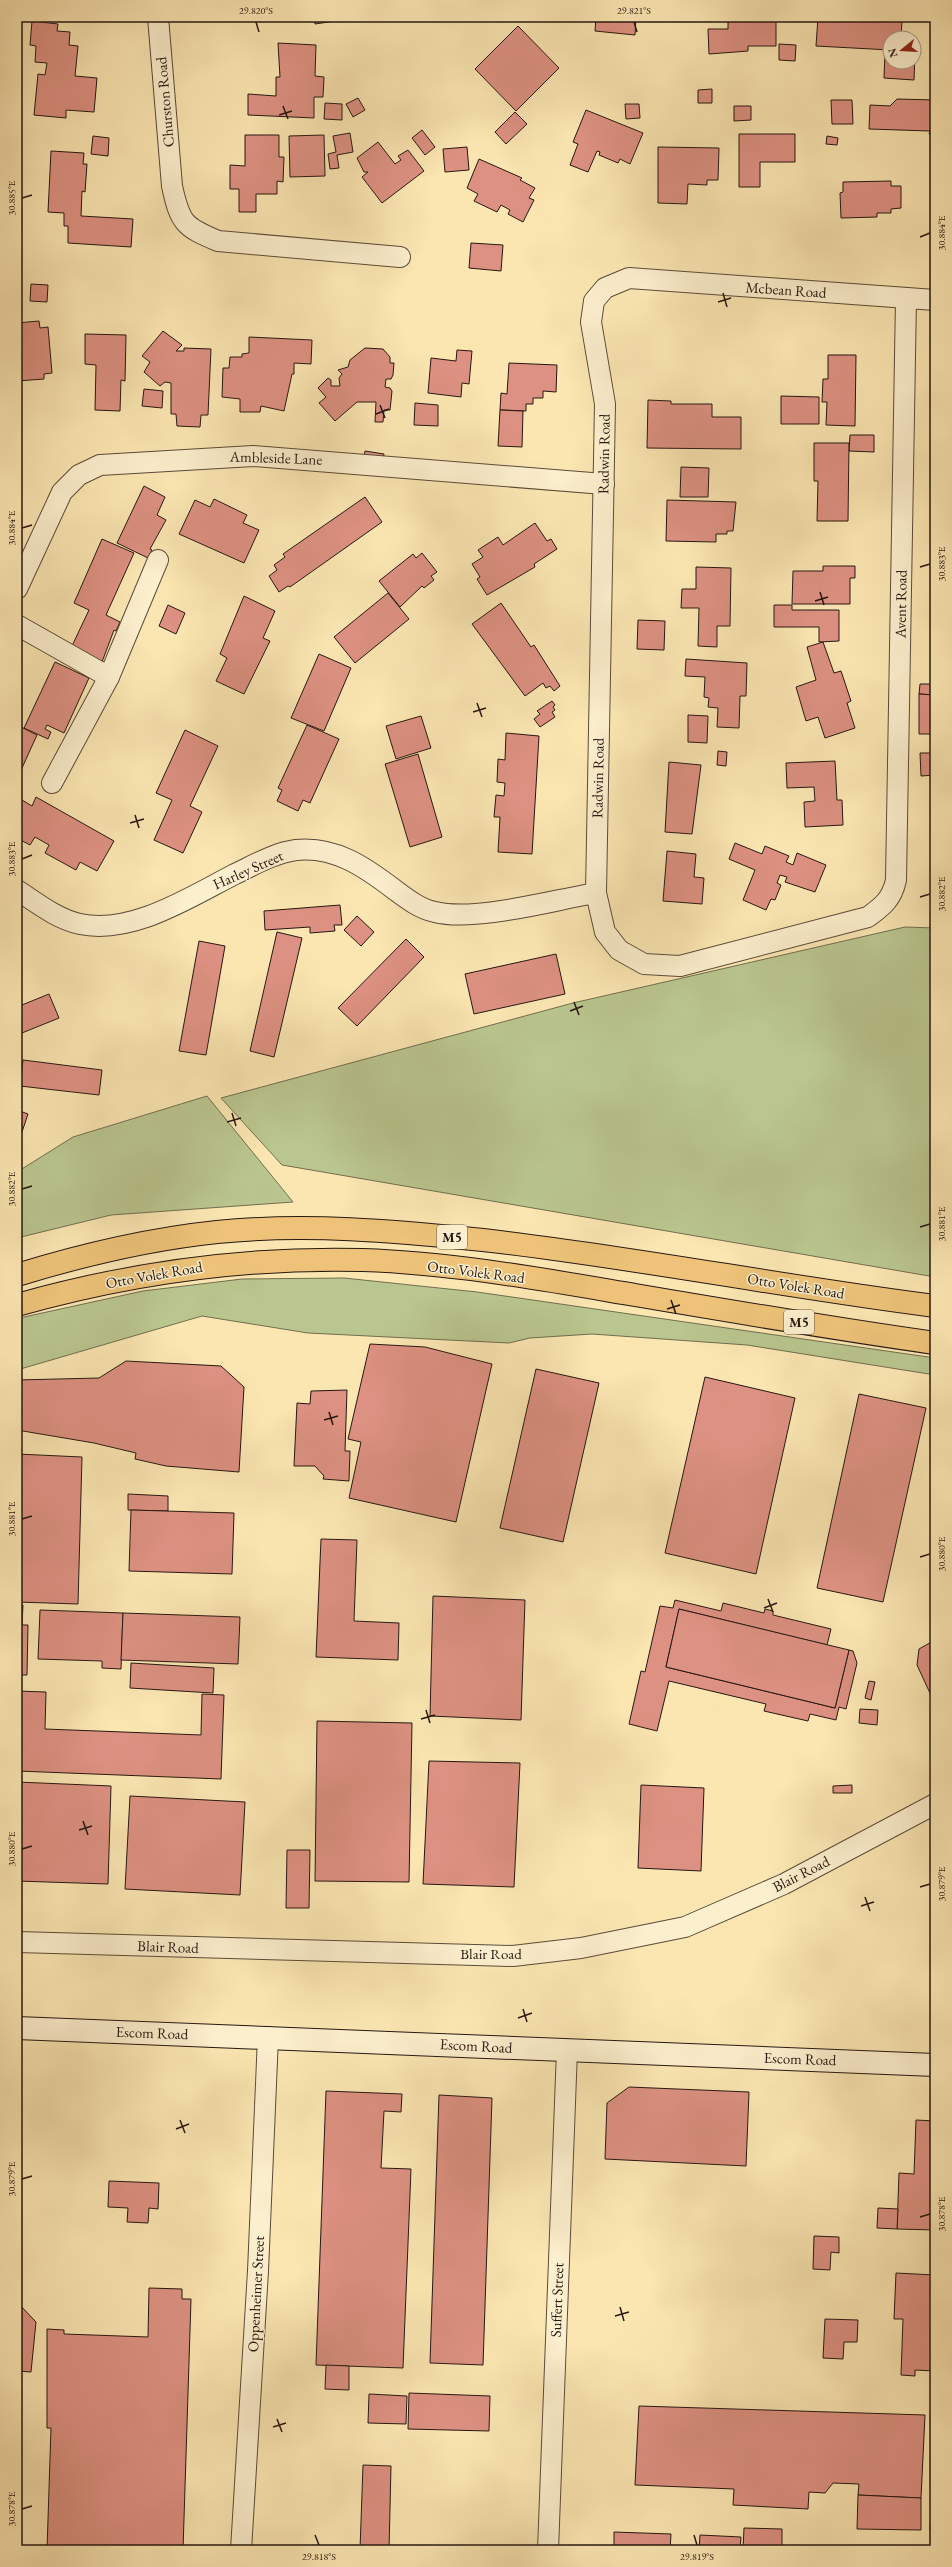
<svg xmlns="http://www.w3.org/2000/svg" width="952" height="2567" viewBox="0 0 952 2567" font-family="'EB Garamond',serif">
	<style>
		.green { fill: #bac68f; stroke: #706e50 }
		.building { fill: #dd9182; stroke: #261711 }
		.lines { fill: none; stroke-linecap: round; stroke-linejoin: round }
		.street-casing { stroke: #5b4b39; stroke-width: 22 }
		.secondary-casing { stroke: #261711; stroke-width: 24 }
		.primary-casing { stroke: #261711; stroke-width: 24 }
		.street { stroke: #fcefcd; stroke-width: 20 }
		.secondary { stroke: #fcefcd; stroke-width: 22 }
		.primary { stroke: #eec379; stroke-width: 22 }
		.ticks { fill: none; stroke: #261711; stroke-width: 1.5 }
		.labels { text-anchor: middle; stroke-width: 3; stroke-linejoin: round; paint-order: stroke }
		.shield { fill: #fcefcd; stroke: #665849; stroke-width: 1 }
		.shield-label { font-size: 14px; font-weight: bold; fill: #261711 }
		.street-label { font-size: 15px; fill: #261711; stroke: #fcefcd }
		.neatline { fill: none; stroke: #261711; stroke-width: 1.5 }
		.ticks-label { font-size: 10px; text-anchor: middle; fill: #261711 }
	</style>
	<rect width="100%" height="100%" fill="#fbe6b2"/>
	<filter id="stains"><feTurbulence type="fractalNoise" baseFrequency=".005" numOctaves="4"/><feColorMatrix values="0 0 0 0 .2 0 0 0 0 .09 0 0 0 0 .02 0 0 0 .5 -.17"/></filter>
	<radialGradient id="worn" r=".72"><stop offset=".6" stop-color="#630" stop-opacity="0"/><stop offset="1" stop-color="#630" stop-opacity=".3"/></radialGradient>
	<!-- green -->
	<g class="green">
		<polygon points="905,927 935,928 935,1277 282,1165 221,1098 573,1003"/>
		<polygon points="207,1096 293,1202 111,1215 17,1238 17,1172 73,1137"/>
		<polygon points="344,1278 477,1292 935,1358 935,1375 747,1345 592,1334 530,1338 509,1343 308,1333 202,1316 17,1370 17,1320 24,1317 143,1291 242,1279"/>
	</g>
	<!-- building -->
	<g class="building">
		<polygon points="314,17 341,17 342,20 315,24"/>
		<polygon points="596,17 636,17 635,35 595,31"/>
		<polygon points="728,17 776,17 776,46 748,46 748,51 709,54 708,29 728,29"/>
		<polygon points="818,17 892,17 891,20 902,20 901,38 890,38 890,50 816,46"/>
		<polygon points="32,21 58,24 57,31 70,32 69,45 78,46 75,76 97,78 94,112 66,110 66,118 34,115 38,74 45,75 47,63 35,62 36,46 30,45"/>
		<polygon points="518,26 559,68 516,111 475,69"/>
		<polygon points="278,43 316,45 315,76 324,77 323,97 314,97 314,118 248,115 248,94 276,96 276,77 280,77"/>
		<polygon points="779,44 796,45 795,61 779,60"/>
		<polygon points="885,53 890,53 890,62 914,62 915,54 914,80 884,78"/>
		<polygon points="712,89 712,103 698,103 698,90"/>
		<polygon points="358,98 365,110 353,117 346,104"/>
		<polygon points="897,99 935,100 935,134 929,134 930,131 869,129 870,105 890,106"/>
		<polygon points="831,100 852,100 853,124 832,124"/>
		<polygon points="325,103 342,104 342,120 324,119"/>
		<polygon points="625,104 639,104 640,118 626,119"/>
		<polygon points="734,106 751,106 751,120 734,121"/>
		<polygon points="586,110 643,133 630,164 620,159 618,163 599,155 600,152 597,151 588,172 570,165 578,144 573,142"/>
		<polygon points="515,112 527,124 506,144 495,132"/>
		<polygon points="422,130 435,147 425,155 412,138"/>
		<polygon points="350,133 353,152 337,155 339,168 330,169 328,154 336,152 333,136"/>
		<polygon points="739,134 795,134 795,162 760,162 760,187 739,187"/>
		<polygon points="245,135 279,135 279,157 284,157 283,182 277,181 277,194 256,194 256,212 239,212 239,189 230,189 230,165 245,166"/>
		<polygon points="324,135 325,176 290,177 289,136"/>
		<polygon points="93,136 109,138 108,156 91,154"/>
		<polygon points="827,136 838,138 837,145 826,144"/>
		<polygon points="378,142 395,164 401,160 398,156 408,150 424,171 382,203 362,177 368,172 364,172 357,158"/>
		<polygon points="467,147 469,170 445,172 443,149"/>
		<polygon points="658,147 719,148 718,180 707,180 707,185 688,184 687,204 658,203"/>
		<polygon points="51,151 84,153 83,164 87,164 85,192 82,191 81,216 133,219 131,247 68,243 68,226 64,226 64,213 48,212"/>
		<polygon points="479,159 522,178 520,180 535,188 529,198 534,200 523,222 508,214 510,210 501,205 497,212 474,201 478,194 467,188"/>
		<polygon points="891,181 891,186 901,186 901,208 891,209 891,213 877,213 877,217 841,218 840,193 843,192 843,182"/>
		<polygon points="471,243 503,245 501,271 469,268"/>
		<polygon points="31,284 48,285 47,302 30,301"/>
		<polygon points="39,321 40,328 48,327 52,373 44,374 44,379 17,381 17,323"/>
		<polygon points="163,331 182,345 176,351 184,351 184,348 211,349 208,415 201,415 200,427 177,426 176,414 171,414 171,383 165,382 160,386 144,372 150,362 142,356"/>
		<polygon points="85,334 126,335 125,381 121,380 120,411 95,410 96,365 85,364"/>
		<polygon points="249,337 312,340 311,364 294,363 294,374 292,374 284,411 261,406 260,412 240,412 240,399 222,397 223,368 229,368 230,357 242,357 242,354 249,353"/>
		<polygon points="365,348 383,349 390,357 390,363 394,363 393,375 391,379 386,379 385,387 390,388 392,391 390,410 384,410 383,422 375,422 376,402 357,402 335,421 319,403 326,397 318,388 328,378 331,380 331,386 340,386 339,378 342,374 338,370 348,367 350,360"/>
		<polygon points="457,350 472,351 469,384 462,383 461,397 428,393 431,358 456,361"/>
		<polygon points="828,355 856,355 855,426 826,425 827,402 822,402 823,379 828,379"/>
		<polygon points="509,363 557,365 556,392 543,391 543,398 533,398 533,404 526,404 526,411 500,410 501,393 507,394"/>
		<polygon points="144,389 163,391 162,408 142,406"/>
		<polygon points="781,396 819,397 819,424 781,424"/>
		<polygon points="648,400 671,401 671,404 712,404 712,417 741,417 741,449 647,448"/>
		<polygon points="415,403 438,405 438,426 414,425"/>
		<polygon points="500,410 523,411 522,447 498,446"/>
		<polygon points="850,435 874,435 874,452 849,451"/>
		<polygon points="17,441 22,445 17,452"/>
		<polygon points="814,443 849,443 848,521 817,521 818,481 814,481"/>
		<polygon points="365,451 384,454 383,461 364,458"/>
		<polygon points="681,467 709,468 708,497 680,497"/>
		<polygon points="144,486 165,497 157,515 166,520 150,549 152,550 148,558 117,543"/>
		<polygon points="365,497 382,522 290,587 288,586 279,592 269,576 277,570 274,565 285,557 283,554"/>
		<polygon points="214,499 247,515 243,523 259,530 244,563 179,534 195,500 210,507"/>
		<polygon points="667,500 736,502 733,531 727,531 727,534 716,534 716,542 666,541"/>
		<polygon points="535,523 547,541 551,539 557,549 534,564 535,567 487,595 477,579 480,577 472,564 483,557 478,550 498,537 503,545"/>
		<polygon points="102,539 134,553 106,615 120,622 116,631 114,630 102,662 71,648 89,610 74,603"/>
		<polygon points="422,553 437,572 431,576 434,580 424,588 422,586 400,607 379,581 413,554 416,558"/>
		<polygon points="823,566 855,566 855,578 850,578 850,604 792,604 793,571 823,571"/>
		<polygon points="696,567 731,568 730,626 717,626 717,647 698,646 699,608 681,608 682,589 696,589"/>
		<polygon points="388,593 409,619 355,663 334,637"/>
		<polygon points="244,596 275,611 263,638 270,641 244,694 216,681 227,658 220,654"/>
		<polygon points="501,603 531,647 534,645 560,686 554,691 550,686 546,688 543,683 525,696 472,624"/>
		<polygon points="168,605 185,613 176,634 159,626"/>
		<polygon points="774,605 792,605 792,610 839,610 839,641 819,642 819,627 774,627"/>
		<polygon points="638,620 665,621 664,650 637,649"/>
		<polygon points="823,642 834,673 841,671 851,701 847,703 855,728 825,738 818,717 806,721 796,687 816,680 807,647"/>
		<polygon points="319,654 351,668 324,731 291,718"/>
		<polygon points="686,659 747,663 746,696 740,696 739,728 717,727 718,708 708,707 709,698 704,697 705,677 685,676"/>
		<polygon points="55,662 89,678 64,733 47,725 45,729 51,732 48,739 24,728"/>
		<polygon points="920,684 935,684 935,695 919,694"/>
		<polygon points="919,694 935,695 935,734 919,734"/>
		<polygon points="552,701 555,705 553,707 555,710 552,712 555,717 540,727 534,719 540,714 537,711"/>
		<polygon points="688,715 708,716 707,743 688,742"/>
		<polygon points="421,716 431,748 396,759 386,726"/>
		<polygon points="17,725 37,735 17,779"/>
		<polygon points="307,725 339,739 310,803 303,800 298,811 277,801 282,790 278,788"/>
		<polygon points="185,730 218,746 190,806 202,812 183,853 154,840 172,800 156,793"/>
		<polygon points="506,733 539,736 532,854 498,852 500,817 494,817 496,795 504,796 505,783 497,782 498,759 505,760"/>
		<polygon points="718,751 727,752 726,766 717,765"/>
		<polygon points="920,753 935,753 935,775 921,776"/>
		<polygon points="418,754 442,837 410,847 385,764"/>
		<polygon points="835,761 837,800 842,800 843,825 805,827 804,802 815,801 814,787 787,788 786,763"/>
		<polygon points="669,762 701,765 692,834 665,832"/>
		<polygon points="17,797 32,806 36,797 114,841 97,871 80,862 76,870 45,853 49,845 35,837 30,845 17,838"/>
		<polygon points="735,843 762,854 765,846 789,856 786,862 793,865 797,853 826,865 815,892 785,882 787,877 780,875 777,883 781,885 775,900 771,899 766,910 743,900 755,870 729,859"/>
		<polygon points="667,851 696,854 694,877 704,878 702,904 663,901"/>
		<polygon points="340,905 342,925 334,925 335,931 310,933 310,927 265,930 264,911"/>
		<polygon points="357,916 374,932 361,946 344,930"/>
		<polygon points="277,932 302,938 274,1057 250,1051"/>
		<polygon points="406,939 424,957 357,1026 338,1008"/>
		<polygon points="199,941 225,946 206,1055 179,1051"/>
		<polygon points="556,954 565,994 474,1014 465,974"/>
		<polygon points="49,994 59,1018 17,1035 17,1007"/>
		<polygon points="23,1060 102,1070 99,1095 20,1086"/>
		<polygon points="17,1110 28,1114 20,1138 17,1137"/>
		<polygon points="370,1344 425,1347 492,1364 456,1522 349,1498 361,1442 348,1439"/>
		<polygon points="126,1361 221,1366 244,1387 239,1472 166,1466 135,1459 136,1453 94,1443 17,1430 17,1380 99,1378"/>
		<polygon points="536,1369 599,1383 563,1542 500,1528"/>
		<polygon points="705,1377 795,1398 756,1574 665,1553"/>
		<polygon points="347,1390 345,1451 350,1451 349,1481 323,1479 324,1476 315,1466 294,1466 297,1403 310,1404 311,1391"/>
		<polygon points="859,1394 926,1408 883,1602 817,1588"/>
		<polygon points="17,1454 82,1457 78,1604 17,1602"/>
		<polygon points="935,1492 935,1504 932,1504"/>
		<polygon points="128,1494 168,1496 168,1511 128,1510"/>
		<polygon points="131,1510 234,1513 232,1574 129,1571"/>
		<polygon points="321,1539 357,1540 354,1621 399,1623 398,1660 316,1657"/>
		<polygon points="935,1564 935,1600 933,1600"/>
		<polygon points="433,1596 525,1600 521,1720 430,1716"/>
		<polygon points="675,1600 721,1611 723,1603 764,1613 765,1609 773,1611 773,1615 831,1629 827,1645 679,1609 666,1667 835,1708 849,1650 853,1651 857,1663 846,1709 839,1707 836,1720 810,1714 808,1721 764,1711 766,1704 669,1681 657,1731 629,1724 641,1671 645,1672 660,1606 673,1608"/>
		<polygon points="17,1605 23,1605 22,1625 28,1625 27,1675 17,1675"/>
		<polygon points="679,1609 849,1650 835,1708 666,1667"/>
		<polygon points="40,1610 123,1613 121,1669 102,1668 102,1661 38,1659"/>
		<polygon points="123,1613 240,1617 238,1664 121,1660"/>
		<polygon points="935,1640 935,1704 917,1665 919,1649"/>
		<polygon points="131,1663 214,1668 213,1693 130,1688"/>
		<polygon points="869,1681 875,1682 871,1700 865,1698"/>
		<polygon points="17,1691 46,1692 45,1729 201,1735 202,1694 224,1695 221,1779 17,1771"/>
		<polygon points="860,1709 878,1710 877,1725 859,1723"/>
		<polygon points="317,1721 412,1723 409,1882 315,1881"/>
		<polygon points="429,1761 520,1763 514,1887 423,1884"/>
		<polygon points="17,1782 111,1786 108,1884 17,1881"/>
		<polygon points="641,1785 704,1788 701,1871 638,1868"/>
		<polygon points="852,1785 852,1793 833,1793 833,1786"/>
		<polygon points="130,1796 245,1802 240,1895 125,1889"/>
		<polygon points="287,1850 310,1850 309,1908 286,1908"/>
		<polygon points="629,2087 749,2092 746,2166 605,2159 607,2103"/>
		<polygon points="326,2091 402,2094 401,2112 384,2111 381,2168 411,2169 403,2368 316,2365"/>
		<polygon points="439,2095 492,2098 483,2365 430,2363"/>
		<polygon points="916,2120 935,2121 935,2230 897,2229 899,2173 914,2174"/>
		<polygon points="109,2181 159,2183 158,2209 149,2208 148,2223 127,2222 128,2208 108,2207"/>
		<polygon points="878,2208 898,2209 897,2229 877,2228"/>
		<polygon points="814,2236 839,2237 839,2253 831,2252 830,2270 813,2269"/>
		<polygon points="896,2273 935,2275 935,2371 915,2370 915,2376 901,2375 903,2319 894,2319"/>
		<polygon points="149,2288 182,2289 182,2299 191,2299 183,2550 47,2550 51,2428 47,2428 47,2329 64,2330 64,2334 148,2337"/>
		<polygon points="17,2302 36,2322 31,2372 17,2371"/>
		<polygon points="825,2319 858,2320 857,2342 844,2342 843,2359 823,2358"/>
		<polygon points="326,2365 349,2366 349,2390 325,2389"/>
		<polygon points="409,2393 490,2396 489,2431 408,2429"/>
		<polygon points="369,2394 407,2396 406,2424 368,2423"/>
		<polygon points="639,2406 925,2415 921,2498 858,2495 859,2484 833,2483 825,2493 809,2492 808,2509 733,2505 734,2489 635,2485"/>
		<polygon points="935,2420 935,2530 930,2530"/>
		<polygon points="363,2465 391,2466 389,2550 360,2550"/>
		<polygon points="858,2495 921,2498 921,2530 857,2529"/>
		<polygon points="744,2528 782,2529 782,2550 743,2550"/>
		<polygon points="614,2532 671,2534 670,2550 614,2550"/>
		<polygon points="700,2535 741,2537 740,2550 699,2550"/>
	</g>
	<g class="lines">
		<defs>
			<g id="street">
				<path d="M158,17l14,169c8,37 12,41 46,55l182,16"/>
				<path d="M906,299l-10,581c-4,19 -13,26 -28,37l-188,49 -36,-2 -25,-14 -14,-18 -9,-39 9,-489 -14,-82 3,-21 11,-13 24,-10 306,22"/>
				<polyline points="17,589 62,492 79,475 100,465 253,456 604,484"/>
				<polyline points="17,625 109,677"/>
				<polyline points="52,783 109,677 158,560"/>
				<path d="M17,890c20,13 40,29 63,34 52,11 110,-27 155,-50 19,-9 39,-21 61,-24 39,-4 69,17 99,40 12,9 25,19 40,22 41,10 118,-12 161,-19"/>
				<polyline points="17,1942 513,1956 581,1948 685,1927 784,1884 935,1804"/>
				<polyline points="241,2550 258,2271 268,2037"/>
				<polyline points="548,2550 567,2050"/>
			</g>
			<polyline id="secondary" points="17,2028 935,2065"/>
			<g id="primary">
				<path d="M17,1275c65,-20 133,-36 200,-43 89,-9 178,-1 266,8 151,17 301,47 452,66"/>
				<path d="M17,1305c113,-32 228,-48 346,-45 91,3 183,20 272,35 100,17 200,34 300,48"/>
			</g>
		</defs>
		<!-- street casing -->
		<use href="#street" class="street-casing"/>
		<!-- secondary casing -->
		<use href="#secondary" class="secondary-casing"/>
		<!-- primary casing -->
		<use href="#primary" class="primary-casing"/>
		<!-- street -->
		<use href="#street" class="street"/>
		<!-- secondary -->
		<use href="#secondary" class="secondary"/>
		<!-- primary -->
		<use href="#primary" class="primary"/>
	</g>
	<!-- ticks -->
	<path class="ticks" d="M256,22l3,10M634,22l3,10M283,106l5,13M279,115l13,-4M22,198l10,-3M920,237l10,-4M723,293l4,14M718,302l13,-4M380,405l5,13M376,414l13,-5M22,528l10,-3M920,567l10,-3M820,592l4,13M815,601l13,-4M477,703l5,14M473,712l13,-4M135,815l4,13M130,823l14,-4M22,859l10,-4M920,897l10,-3M574,1002l5,13M570,1011l13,-5M232,1113l4,13M227,1122l14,-4M22,1189l10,-3M920,1227l10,-3M671,1300l5,14M667,1309l13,-4M329,1412l4,13M324,1420l14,-4M22,1519l10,-3M920,1557l10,-3M768,1599l5,13M764,1608l13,-5M426,1710l4,13M421,1719l14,-4M83,1821l5,14M79,1830l13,-4M22,1849l10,-3M920,1887l10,-3M865,1897l5,14M861,1906l13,-4M523,2009l4,13M518,2018l14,-5M180,2120l5,13M176,2129l13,-5M22,2179l10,-3M920,2217l10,-3M620,2307l4,14M615,2316l14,-4M277,2419l5,13M273,2427l13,-4M22,2509l10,-3M315,2535l4,10M694,2535l3,10"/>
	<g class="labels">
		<!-- shield labels -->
		<g class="shield">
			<rect x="437" y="1225" width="30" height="24" rx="3"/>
			<rect x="784" y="1310" width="30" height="24" rx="3"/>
		</g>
		<g class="shield-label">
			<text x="452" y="1242">M5</text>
			<text x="799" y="1327">M5</text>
		</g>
		<!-- street labels -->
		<g class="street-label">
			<text transform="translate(165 102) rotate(-95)" y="5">Churston Road</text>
			<text transform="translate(786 290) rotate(4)" y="5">Mcbean Road</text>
			<text transform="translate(604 454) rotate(-89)" y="5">Radwin Road</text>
			<text transform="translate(276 458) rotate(2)" y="5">Ambleside Lane</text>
			<text transform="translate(901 604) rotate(-89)" y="5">Avent Road</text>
			<text transform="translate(598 778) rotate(-89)" y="5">Radwin Road</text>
			<text transform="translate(248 870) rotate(-24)" y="5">Harley Street</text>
			<text transform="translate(476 1272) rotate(7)" y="5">Otto Volek Road</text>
			<text transform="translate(154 1275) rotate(-10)" y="5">Otto Volek Road</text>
			<text transform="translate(796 1286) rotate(9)" y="5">Otto Volek Road</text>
			<text transform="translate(801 1874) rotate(-27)" y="5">Blair Road</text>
			<text transform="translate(168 1947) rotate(2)" y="5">Blair Road</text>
			<text x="491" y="1959">Blair Road</text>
			<text transform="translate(152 2033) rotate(2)" y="5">Escom Road</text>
			<text transform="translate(476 2046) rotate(3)" y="5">Escom Road</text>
			<text transform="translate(800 2059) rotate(2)" y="5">Escom Road</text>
			<text transform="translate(256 2294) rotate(-87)" y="5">Oppenheimer Street</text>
			<text transform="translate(557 2300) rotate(-88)" y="5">Suffert Street</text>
		</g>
	</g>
	<!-- margin -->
	<rect width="952" height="2567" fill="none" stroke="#fbe6b2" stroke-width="44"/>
	<!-- north arrow -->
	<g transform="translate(902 50) rotate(252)"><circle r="19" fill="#fcefcd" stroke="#a69982"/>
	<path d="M0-3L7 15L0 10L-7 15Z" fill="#8f2418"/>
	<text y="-6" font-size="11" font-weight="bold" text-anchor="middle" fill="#261711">N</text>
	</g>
	<rect x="22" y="22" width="908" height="2523" class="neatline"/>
	<g class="ticks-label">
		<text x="256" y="14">29.820°S</text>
		<text x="634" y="14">29.821°S</text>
		<text transform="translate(11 198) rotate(-90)" y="4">30.885°E</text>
		<text transform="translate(941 233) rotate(-90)" y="4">30.884°E</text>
		<text transform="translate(11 528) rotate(-90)" y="4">30.884°E</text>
		<text transform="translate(941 564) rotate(-90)" y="4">30.883°E</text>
		<text transform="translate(11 859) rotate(-90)" y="4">30.883°E</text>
		<text transform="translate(941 894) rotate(-90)" y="4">30.882°E</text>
		<text transform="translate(11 1189) rotate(-90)" y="4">30.882°E</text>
		<text transform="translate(941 1224) rotate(-90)" y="4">30.881°E</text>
		<text transform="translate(11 1519) rotate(-90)" y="4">30.881°E</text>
		<text transform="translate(941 1554) rotate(-90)" y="4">30.880°E</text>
		<text transform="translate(11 1849) rotate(-90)" y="4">30.880°E</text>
		<text transform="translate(941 1884) rotate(-90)" y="4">30.879°E</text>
		<text transform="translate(11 2179) rotate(-90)" y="4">30.879°E</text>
		<text transform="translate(941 2214) rotate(-90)" y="4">30.878°E</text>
		<text transform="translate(11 2509) rotate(-90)" y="4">30.878°E</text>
		<text x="319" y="2560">29.818°S</text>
		<text x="697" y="2560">29.819°S</text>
	</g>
	<rect width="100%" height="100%" filter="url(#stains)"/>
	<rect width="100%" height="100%" fill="url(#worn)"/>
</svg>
